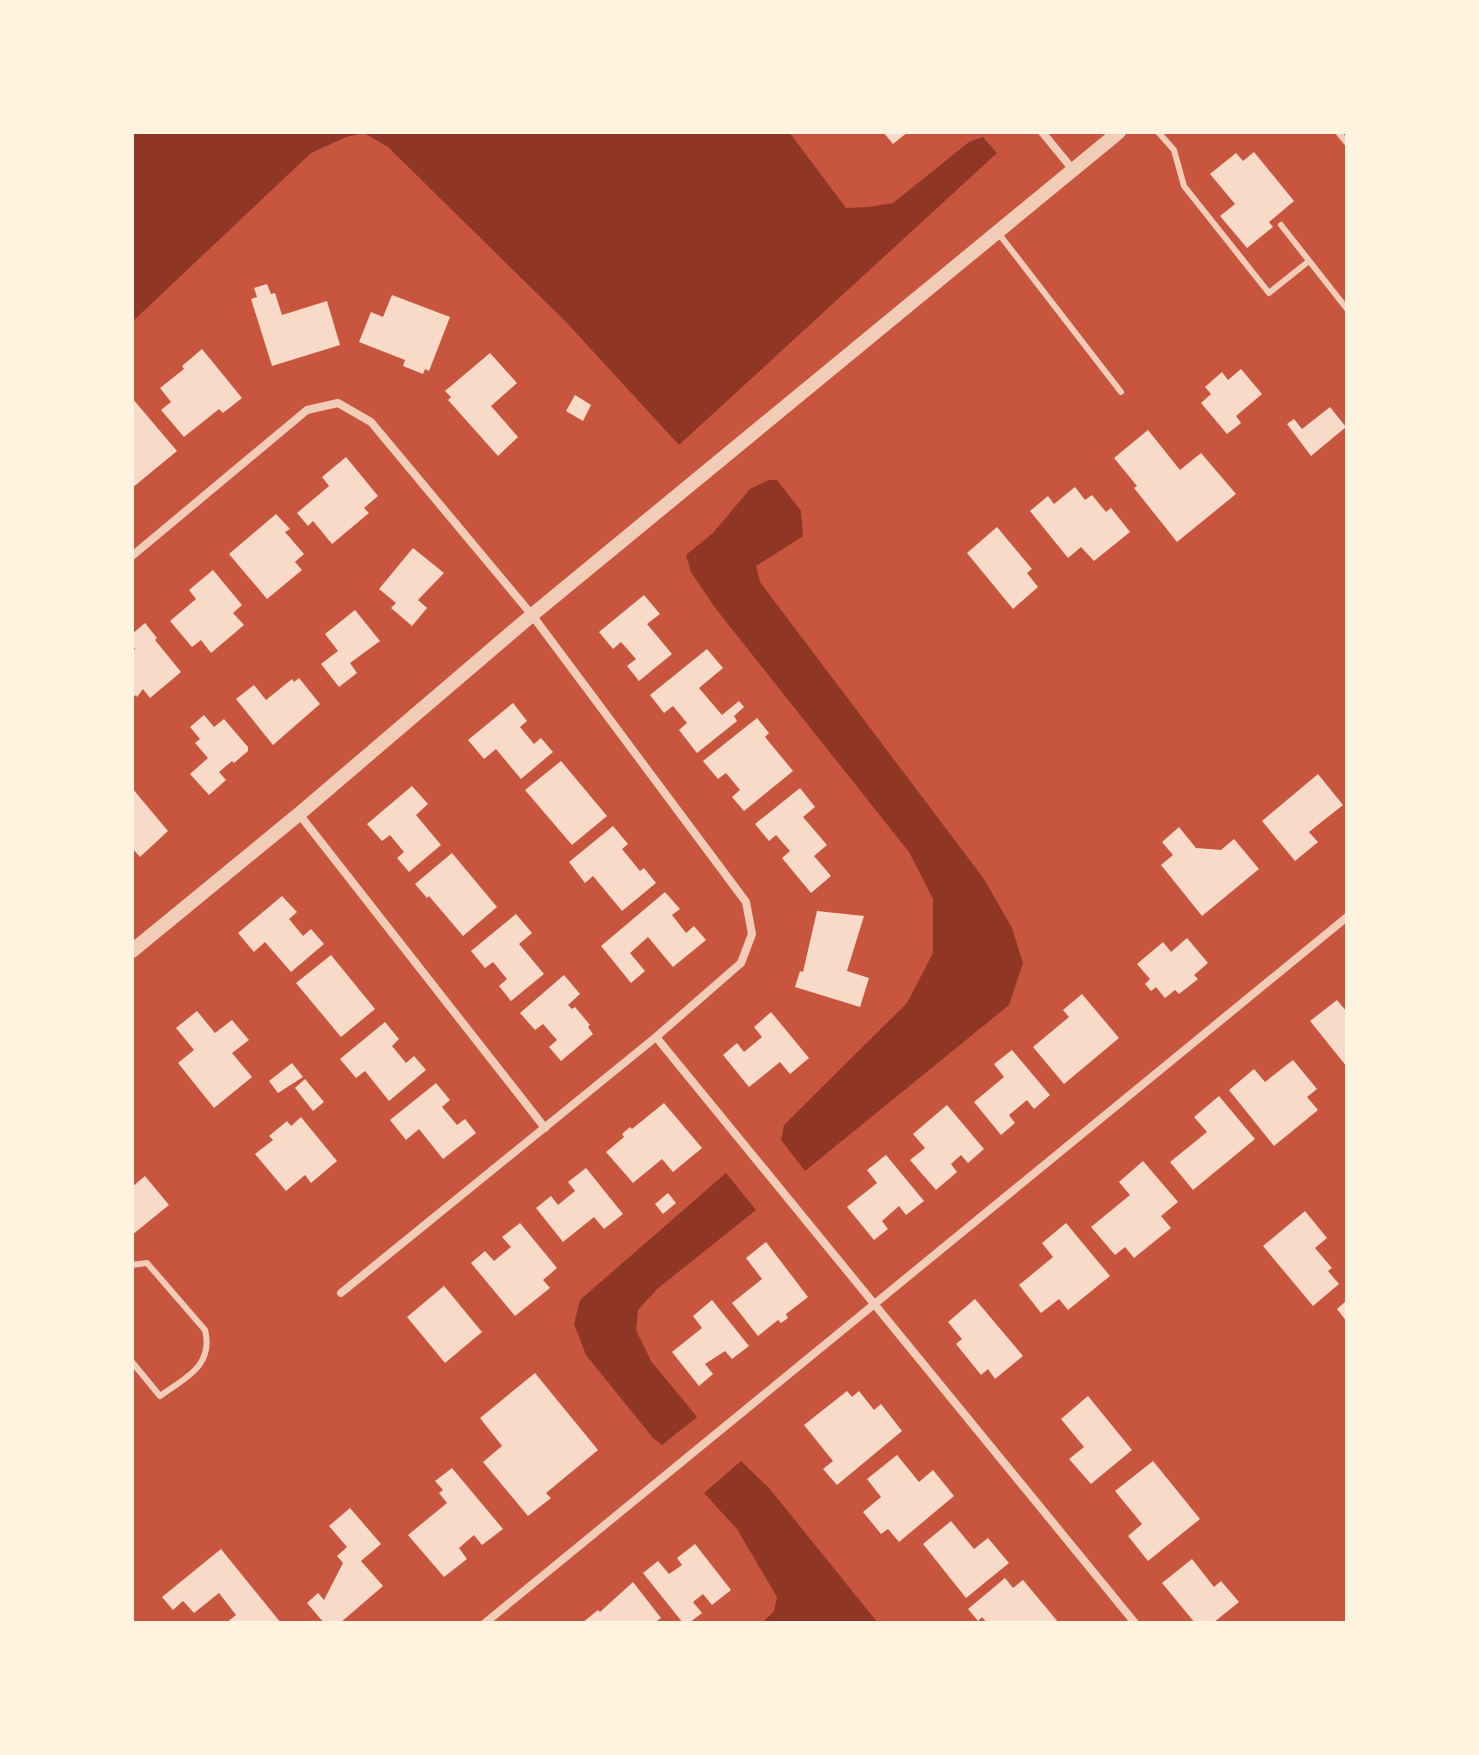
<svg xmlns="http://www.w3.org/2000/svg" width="1479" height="1755" viewBox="0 0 1479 1755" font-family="'Fira Sans',sans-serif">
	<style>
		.water { fill: #8f3625 }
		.building { fill: #f7dbc8 }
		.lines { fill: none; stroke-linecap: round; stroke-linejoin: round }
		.service { stroke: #f1ccb7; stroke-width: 6 }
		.minor { stroke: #f1ccb7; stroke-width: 8 }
		.tertiary { stroke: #f1ccb7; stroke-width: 14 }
	</style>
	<rect width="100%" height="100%" fill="#c8553d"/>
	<!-- water -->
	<g class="water">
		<polygon points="132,132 789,132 846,208 869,207 893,203 969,142 983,137 997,153 679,445 566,322 388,147 364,133 346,137 311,153 132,322"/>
		<polygon points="769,480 777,480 801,511 803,536 756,566 760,582 984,879 1012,928 1023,963 1009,1005 805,1171 781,1140 784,1125 907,1003 933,953 933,899 909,852 716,609 691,572 686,555 713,533 750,489"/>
		<polygon points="726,1173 756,1210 657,1289 638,1310 636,1330 651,1361 697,1417 662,1445 653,1438 586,1355 574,1324 580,1300"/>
		<polygon points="741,1461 769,1488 878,1623 762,1623 774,1611 777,1597 737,1529 704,1493"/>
	</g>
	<!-- building -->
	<g class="building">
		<polygon points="883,132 908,132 893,144"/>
		<polygon points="1254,152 1294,201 1269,222 1273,227 1247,248 1220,216 1235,204 1210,174 1236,153 1243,161"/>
		<polygon points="267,284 271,294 275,293 282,315 327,301 340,345 272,366 251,299 257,297 254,288"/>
		<polygon points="392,295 450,317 429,371 425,369 423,374 403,366 405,360 359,342 371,312 383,317"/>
		<polygon points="202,349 242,398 223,413 219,409 184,437 161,410 171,402 160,388 184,369 182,366"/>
		<polygon points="490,353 517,383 491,406 518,437 498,456 448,400 451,397 445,391"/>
		<polygon points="1241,369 1262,394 1236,416 1241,423 1227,434 1201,403 1211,394 1205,387 1214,379 1222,372 1228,380"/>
		<polygon points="575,395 591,405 583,421 566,411"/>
		<polygon points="132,398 177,451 132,488"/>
		<polygon points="1330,407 1346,427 1311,456 1287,424 1294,419 1302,429"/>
		<polygon points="1148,430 1180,470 1201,453 1236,494 1177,542 1134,488 1137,486 1114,458"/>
		<polygon points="346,457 378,496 364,508 369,513 332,544 313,521 308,526 297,513 329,486 322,477"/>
		<polygon points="1075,487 1085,500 1092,495 1106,512 1111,508 1130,532 1094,561 1081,547 1068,558 1030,511 1048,496 1054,504"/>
		<polygon points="276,514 290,529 285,532 304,554 295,562 302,570 267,599 229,554"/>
		<polygon points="997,527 1032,569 1027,573 1038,587 1013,609 967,553"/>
		<polygon points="413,548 444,573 418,600 427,608 412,626 391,608 396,603 379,589"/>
		<polygon points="213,570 242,605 233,613 244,625 211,653 201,640 192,647 170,621 196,599 189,590"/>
		<polygon points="644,595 660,614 647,624 672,654 639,681 627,666 636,659 621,642 613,649 599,632"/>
		<polygon points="355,610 380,641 350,663 357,673 339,687 321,664 338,651 325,634"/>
		<polygon points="145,623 157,638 155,640 181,672 150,698 143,689 137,697 136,695 132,698 132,651 135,649 132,644 132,634"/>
		<polygon points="707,649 723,668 699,688 722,715 739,701 744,707 734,716 737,721 697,753 679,730 687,723 673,706 664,713 650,695"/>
		<polygon points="299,678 320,704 273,745 236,699 254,685 266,700 292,679 294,682"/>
		<polygon points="513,703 527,721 520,727 534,744 541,738 553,752 521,779 496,749 484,759 468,740"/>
		<polygon points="204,715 214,727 224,719 248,747 248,751 234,763 232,761 219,772 226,780 209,795 190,774 208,758 195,743 200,739 190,727"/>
		<polygon points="757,718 769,733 765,737 793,771 744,811 732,797 740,790 726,773 718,779 703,761"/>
		<polygon points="561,761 607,816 572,845 525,790"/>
		<polygon points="1318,774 1343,805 1309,832 1318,842 1295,861 1262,821"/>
		<polygon points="412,786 428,804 416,815 441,845 409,872 397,858 404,852 390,835 382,841 367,824"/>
		<polygon points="132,788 168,831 140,857 132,848"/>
		<polygon points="800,788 815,807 803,817 827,845 814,856 831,876 811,893 782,858 790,851 776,835 769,841 755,824"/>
		<polygon points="613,826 628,844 622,849 640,871 644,868 656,883 622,911 593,876 585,883 569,862"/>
		<polygon points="1179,827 1196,848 1221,850 1234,839 1259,869 1202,916 1161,865 1173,855 1162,842"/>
		<polygon points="452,853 497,907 463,936 429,896 427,898 415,884"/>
		<polygon points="665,892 680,909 672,915 686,933 694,926 706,940 673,967 648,937 630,953 645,971 631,983 601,946"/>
		<polygon points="282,896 297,912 289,919 303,936 311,929 324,944 291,972 265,942 254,952 238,933"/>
		<polygon points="817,911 864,916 847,971 869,978 860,1007 795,987 800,971 803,972"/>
		<polygon points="516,914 532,933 519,944 544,974 511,1001 499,986 507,979 493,962 485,968 471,951"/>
		<polygon points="1187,938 1208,963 1194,975 1198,979 1179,994 1175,990 1165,998 1156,987 1151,991 1145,984 1150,979 1137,964 1163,942 1171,952"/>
		<polygon points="331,955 375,1009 341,1037 296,983"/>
		<polygon points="564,975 580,994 568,1005 572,1009 575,1007 590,1025 588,1027 593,1034 561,1061 549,1047 557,1040 543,1024 535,1030 520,1013"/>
		<polygon points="1082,994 1119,1038 1064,1084 1033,1047 1069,1017 1063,1010"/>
		<polygon points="1337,1000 1347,1012 1347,1067 1310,1021"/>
		<polygon points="197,1011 215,1033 232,1020 249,1040 232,1053 252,1077 214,1108 178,1063 194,1050 176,1028"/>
		<polygon points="771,1012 809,1058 790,1074 780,1062 749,1087 723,1055 737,1043 744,1052 762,1037 754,1027"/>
		<polygon points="385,1022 399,1039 392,1046 406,1063 414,1056 426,1070 389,1101 365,1071 356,1078 340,1059"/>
		<polygon points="1012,1050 1050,1095 1034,1109 1027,1100 1009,1115 1015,1123 1001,1135 974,1102 1004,1077 994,1064"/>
		<polygon points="1293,1060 1317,1089 1307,1097 1318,1110 1274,1146 1229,1090 1254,1069 1265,1082"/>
		<polygon points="292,1063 303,1077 278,1093 269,1081"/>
		<polygon points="305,1079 324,1102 313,1111 295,1088"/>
		<polygon points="436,1083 450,1100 442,1107 457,1125 465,1119 476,1133 443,1159 419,1129 406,1140 390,1120"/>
		<polygon points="1219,1096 1255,1139 1193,1190 1170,1162 1207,1132 1194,1117"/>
		<polygon points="664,1103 702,1148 673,1172 662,1159 633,1183 606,1152 624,1137 622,1134 630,1127 632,1129"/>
		<polygon points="947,1105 984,1149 968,1163 961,1155 951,1164 957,1172 936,1190 910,1160 925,1148 913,1134"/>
		<polygon points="301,1117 337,1161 311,1183 305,1175 286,1191 255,1154 273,1140 269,1136 287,1121 291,1126"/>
		<polygon points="886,1155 924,1201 906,1215 899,1206 882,1221 888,1229 874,1240 847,1207 877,1183 867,1170"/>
		<polygon points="1143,1161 1178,1202 1161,1216 1171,1228 1134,1258 1125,1247 1115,1255 1091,1227 1130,1195 1119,1182"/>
		<polygon points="586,1168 623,1214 604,1229 594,1217 563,1242 536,1208 551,1196 558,1205 575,1191 568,1182"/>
		<polygon points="145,1176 169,1205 132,1235 132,1187"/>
		<polygon points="668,1193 676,1203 663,1214 655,1204"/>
		<polygon points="1305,1211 1327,1238 1315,1248 1332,1268 1328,1271 1339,1284 1313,1306 1263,1246"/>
		<polygon points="520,1223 557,1268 543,1280 550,1288 515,1316 471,1263 485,1251 494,1261 511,1247 502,1237"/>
		<polygon points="1066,1223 1110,1276 1068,1310 1059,1299 1041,1313 1019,1285 1053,1257 1042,1243"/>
		<polygon points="766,1242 808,1297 786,1314 788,1318 781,1323 778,1320 758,1336 732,1303 762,1279 746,1258"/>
		<polygon points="444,1286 482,1332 445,1363 407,1317"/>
		<polygon points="975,1299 1023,1356 995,1379 988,1369 981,1375 956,1344 962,1339 948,1322"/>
		<polygon points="712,1300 749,1346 732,1359 725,1351 705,1364 713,1374 699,1386 672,1352 702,1328 693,1316"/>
		<polygon points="1347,1300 1347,1322 1337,1309"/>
		<polygon points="535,1373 598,1450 546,1493 551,1498 528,1516 483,1462 502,1446 480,1418"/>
		<polygon points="847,1391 852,1397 859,1391 874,1410 881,1404 902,1431 837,1485 823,1469 833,1461 804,1425"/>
		<polygon points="1088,1396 1132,1450 1091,1484 1069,1459 1084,1447 1061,1419"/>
		<polygon points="897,1455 919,1482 933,1470 954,1496 899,1542 888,1529 881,1534 863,1512 881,1497 867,1479"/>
		<polygon points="1153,1461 1200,1519 1148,1561 1128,1536 1142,1524 1115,1491"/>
		<polygon points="452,1468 503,1529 482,1545 474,1535 459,1548 467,1559 444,1577 408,1535 447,1503 439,1493 443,1490 435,1481"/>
		<polygon points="350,1508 381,1544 361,1561 383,1586 340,1623 324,1623 307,1603 318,1593 324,1600 343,1563 337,1556 347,1547 329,1526"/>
		<polygon points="951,1521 974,1549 988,1538 1009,1563 966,1598 923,1544"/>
		<polygon points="695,1544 731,1590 712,1605 703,1594 693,1602 702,1613 689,1623 683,1623 643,1573 658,1561 669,1574 682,1565 677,1558"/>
		<polygon points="221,1549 225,1554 281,1623 226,1623 236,1615 219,1593 194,1613 183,1601 173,1610 162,1597"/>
		<polygon points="1192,1559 1214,1587 1221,1581 1239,1602 1213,1623 1195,1623 1162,1583"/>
		<polygon points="1005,1578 1013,1588 1023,1580 1059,1623 987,1623 982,1617 978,1621 968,1609"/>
		<polygon points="633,1582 661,1618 654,1623 582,1623 598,1610 600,1612"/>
	</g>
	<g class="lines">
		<!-- service -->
		<g class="service">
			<polyline points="1158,132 1174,150 1184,186 1269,293 1309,261"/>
			<polyline points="1338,132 1347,143"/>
			<polyline points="1281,225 1347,309"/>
			<polyline points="999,234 1121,392"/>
			<path d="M132,1265l15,-2 58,67c9,36 -20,48 -45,66l-28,-34"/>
		</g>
		<!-- minor -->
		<g class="minor">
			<polyline points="1042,132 1074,171"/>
			<polyline points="132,556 307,410 338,403 371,422 532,615 746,902 752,934 741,963 656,1037 341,1293"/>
			<polyline points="299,814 545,1128"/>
			<polyline points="656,1037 1135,1623"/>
			<polyline points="485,1623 1347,917"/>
		</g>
		<!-- tertiary -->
		<polyline class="tertiary" points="132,951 299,814 532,615 1119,132"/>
	</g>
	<!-- border -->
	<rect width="1479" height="1755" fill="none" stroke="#fff3e0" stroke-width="268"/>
</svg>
